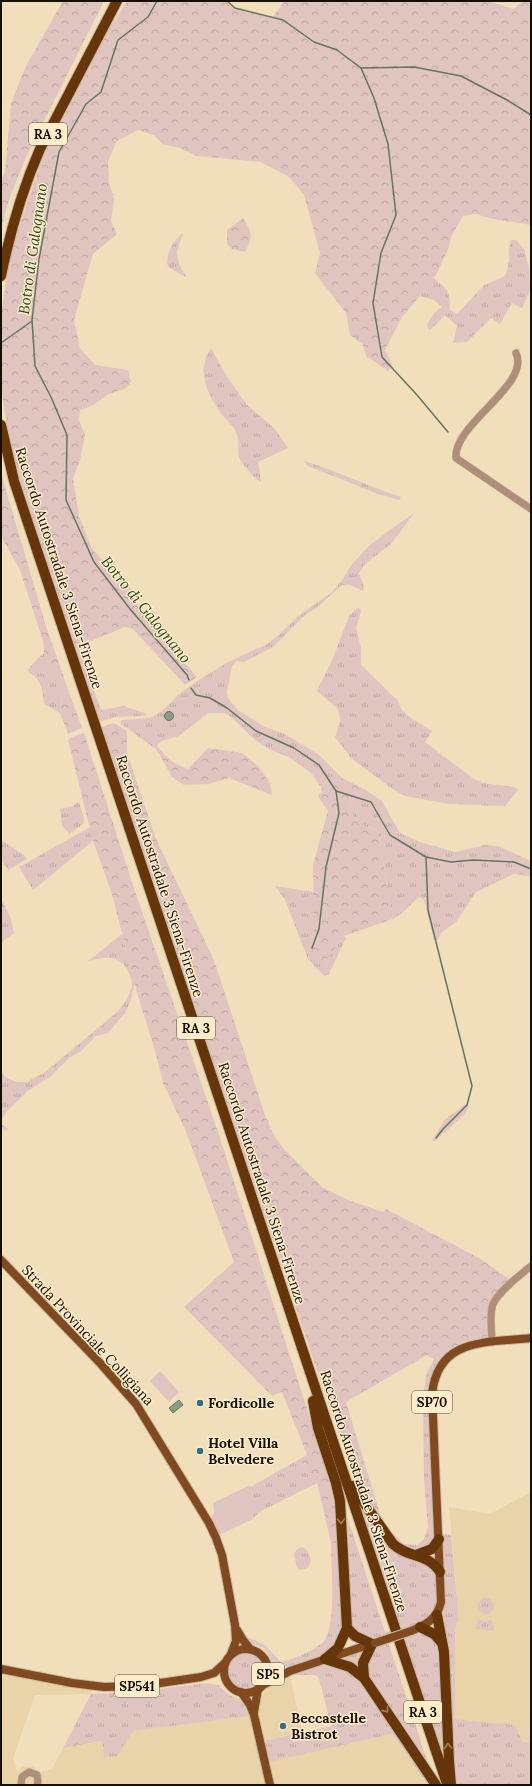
<svg xmlns="http://www.w3.org/2000/svg" width="532" height="1786" viewBox="0 0 532 1786" font-family="Lora,serif">
	<style>
		.built { fill: #e9d3a9 }
		.grass { fill: url(#grass-tufts) }
		.forest { fill: url(#forest-crowns) }
		.green { fill: #e0c4c0 }
		.water { fill: url(#water-ripples); stroke: #65745c }
		.lines { fill: none; stroke-linecap: round; stroke-linejoin: round }
		.stream { stroke: #65745c; stroke-width: 1.5 }
		.highway-tunnel { stroke: #d0c0a0; stroke-width: 10; stroke-dasharray: 10 5; stroke-linecap: butt }
		.minor-casing { stroke: #c9b99b; stroke-width: 8 }
		.major-casing { stroke: #c9b99b; stroke-width: 10 }
		.highway-casing { stroke: #c9b99b; stroke-width: 12 }
		.minor { stroke: #af8f7a; stroke-width: 7 }
		.major { stroke: #81491f; stroke-width: 8 }
		.highway { stroke: #67350a; stroke-width: 10 }
		.major-bridge-casing { stroke: #c9b99b; stroke-width: 10; stroke-linecap: butt }
		.major-bridge { stroke: #81491f; stroke-width: 8 }
		.oneway { stroke: #a47e56 }
		.poi-dot { fill: #326f85; stroke: #ffecc9; stroke-width: 1.5 }
		.labels { text-anchor: middle; stroke-width: 3; stroke-linejoin: round; paint-order: stroke }
		.shield { fill: #ffecc9; stroke: #5a513e; stroke-width: 1 }
		.shield-label { font-size: 13px; font-weight: bold; fill: #140e03 }
		.street-label { font-size: 14px; fill: #140e03; stroke: #ffecc9 }
		.poi-label { font-size: 14px; font-weight: bold; fill: #140e03; stroke: #ffecc9; text-anchor: start }
		.water-label { font-size: 15px; font-style: italic; fill: #274b1f; stroke: #ffecc9 }
	</style>
	<defs>
		<pattern id="grass-tufts" width="24" height="20" patternUnits="userSpaceOnUse"><rect width="24" height="20" fill="#e0c4c0"/><path d="M3 7l-1-3M5 7V3M7 7l1-3M15 17l-1-3M17 17v-4M19 17l1-3" fill="none" stroke="#bfa7a3"/></pattern>
		<pattern id="forest-crowns" width="20" height="18" patternUnits="userSpaceOnUse"><rect width="20" height="18" fill="#e0c4c0"/><path d="M2 6a3 3 0 1 1 6 0M12 15a3 3 0 1 1 6 0" fill="none" stroke="#bfa7a3"/></pattern>
		<pattern id="water-ripples" width="26" height="14" patternUnits="userSpaceOnUse"><rect width="26" height="14" fill="#88a082"/><path d="M2 4q2-2 4 0t4 0M15 11q2-2 4 0t4 0" fill="none" stroke="#6e8168"/></pattern>
	</defs>
	<rect width="100%" height="100%" fill="#f1dfbc"/>
	<!-- built -->
	<g class="built">
		<polygon points="531,1492 531,1743 522,1741 515,1725 455,1719 455,1629 459,1620 449,1507 490,1514"/>
		<polygon points="1,1672 91,1690 91,1694 35,1695 13,1758 17,1773 22,1767 31,1766 35,1768 40,1772 52,1769 63,1748 102,1741 133,1731 250,1716 266,1785 1,1785"/>
		<polygon points="290,1675 302,1732 263,1741 258,1712 261,1696 272,1683"/>
		<polygon points="392,1734 428,1785 274,1785 269,1762"/>
	</g>
	<!-- grass -->
	<g class="grass">
		<path d="M183,233l-6,19 2,12 7,13 -18,-10c-3,-13 5,-26 15,-34z"/>
		<path d="M511,240h5l8,9 5,19 1,22 -8,18 -10,-5 -12,21 -9,-6 -24,24 -14,1 4,-17 -12,-11 -15,15 -3,-4c3,-8 7,-14 15,-19l-8,-7 -14,-4 7,-13 6,-5c15,11 17,13 17,32l7,4 27,-29 21,-9c6,-12 2,-23 6,-36z"/>
		<path d="M211,348l15,27 21,30 27,23 14,20 -30,14 3,20c-6,-2 -20,-19 -22,-25 -2,-8 1,-17 -3,-25 -3,-7 -8,-10 -13,-16 -15,-21 -28,-43 -12,-68z"/>
		<path d="M304,461c33,10 64,25 97,36l-2,3 -21,-6 -70,-28z"/>
		<polygon points="415,512 391,544 366,563 359,573 364,586 363,591 350,585 342,585 315,609 305,615 273,647 244,662 237,661 232,666 227,692 228,698 238,710 263,726 285,734 319,755 342,778 321,787 311,773 289,757 270,750 254,739 230,716 225,713 208,713 179,736 162,741 157,745 159,749 157,750 120,723 122,720 150,718 162,711 178,695 197,681 230,661 267,644 280,634 298,616 331,593 342,580 352,564 371,544"/>
		<path d="M357,608h3l1,3 -5,17 5,19v18l36,35 5,10 9,8 21,13 -7,11 49,37 9,4 31,4 4,3 -13,16 -55,-2 -45,-8 -14,-8 -40,-30 -16,-21c11,-29 3,-27 -18,-46l16,-33 16,-42z"/>
		<polygon points="81,648 87,672 101,710 124,706 147,714 144,716 116,717 99,722 75,653"/>
		<path d="M44,653l9,19h9l7,20 -7,2 -2,19 -16,-9c-1,-13 -2,-24 -15,-31l-1,-3 9,-11z"/>
		<path d="M364,789l18,12 18,32 20,9 35,10 30,-7 13,1 33,15v17l-2,-2 -15,-2 -38,18 -20,30 -15,11 -3,7h-4l-10,-40 -5,-3c-9,8 -16,17 -26,22l-15,-89c-20,-4 -24,-7 -29,-27l10,-7z"/>
		<polygon points="79,802 84,818 83,824 70,834 62,826 60,809 72,806"/>
		<polygon points="90,827 93,841 33,890 19,867"/>
		<polygon points="1,840 24,855 27,859 8,870 1,859"/>
		<polygon points="275,886 314,892 314,932 308,953 326,961 344,936 346,938 329,974 324,976 308,959 285,900"/>
		<polygon points="1,898 11,919 14,933 1,943"/>
		<path d="M122,934l13,48 -4,18 -6,13 -17,20 -12,3 -16,16 -11,6 -19,19 -22,14 -21,20 -5,8v6l6,4 -3,2 -4,-5v-54l6,6 10,4h9l18,-9 72,-60c7,-7 12,-14 15,-24 2,-5 0,-13 -3,-18 -8,-17 -26,-15 -41,-9z"/>
		<polygon points="466,1104 470,1105 465,1114 435,1141 432,1141 444,1120"/>
		<path d="M453,1347l-18,18 -7,28 5,145c-7,14 -22,17 -34,7 -6,-6 -11,-14 -16,-21l21,20 13,1 7,-6 4,-12 -4,-47 -1,-79 3,-26 8,-16z"/>
		<path d="M300,1459l7,14 10,10 -56,28 -10,9c2,-11 4,-22 -1,-33z"/>
		<polygon points="358,1501 387,1543 427,1561 437,1576 438,1594 435,1608 431,1616 422,1623 400,1630"/>
		<path d="M344,1507l42,128c-17,6 -20,4 -35,-4z"/>
		<polygon points="442,1534 451,1535 459,1620 455,1629 455,1719 515,1725 522,1741 531,1743 531,1785 455,1785 441,1617 445,1599"/>
		<path d="M331,1543l6,1 5,81c-2,6 -3,15 -8,20 -11,13 -43,24 -59,21l-11,-18 -16,-6 -5,-7 22,10 16,17c10,-2 41,-14 45,-24 10,-21 5,-70 5,-95z"/>
		<polygon points="302,1547 307,1550 311,1560 308,1568 301,1570 297,1568 294,1554 297,1549"/>
		<circle cx="486" cy="1606" r="8"/>
		<polygon points="478,1619 485,1621 491,1620 494,1626 494,1631 475,1629"/>
		<polygon points="416,1633 430,1637 440,1651 446,1766 402,1637"/>
		<path d="M388,1642l32,96c1,10 9,23 12,34l-66,-97c2,-20 1,-26 22,-33z"/>
		<polygon points="363,1650 359,1659 359,1669 338,1659"/>
		<circle cx="246" cy="1671" r="18"/>
		<polygon points="333,1665 345,1668 358,1678 429,1779 428,1785 392,1734 269,1762 263,1741 331,1726 319,1679 316,1675 290,1675 319,1666"/>
		<polygon points="207,1683 218,1685 231,1696 240,1699 250,1716 133,1731 117,1756 104,1757 102,1741 63,1748 91,1694 135,1692"/>
	</g>
	<!-- forest -->
	<g class="forest">
		<polygon points="63,1 104,1 26,157 10,197 1,228 1,181 5,171 11,103 26,66"/>
		<path d="M127,1h100l8,7 37,10 12,-16 -1,-1h204l27,8 8,-8h9v224l-38,-6 -18,-5 -12,2 -12,21 -3,13 -13,27 -8,6 -7,13 -18,21 -17,33 8,16 -5,5 -22,-15 -3,-11 -13,-10 -4,-22 -31,-40 5,-20 -16,-58 -15,-18 -28,-15 -65,-6 -16,-8 -18,-4 -7,-8 -17,-6 -21,11 -9,21 1,20 5,17 -3,22 6,13 -24,20 -19,66 6,28 15,17 33,5 3,12c-6,9 -13,8 -22,12 -12,7 -13,12 -29,16l-1,10 6,15 -5,25 -7,19 6,37 13,33 38,39 13,25 54,64 -12,8 -52,-56 -8,-2 -39,16 -11,10 -31,-91 -29,-94 -6,-28 -8,-54 1,-77 9,-58 31,-92 67,-132 9,-11z"/>
		<path d="M243,218c10,15 10,19 2,34l-13,-3 -5,-5v-14z"/>
		<polygon points="1,473 46,626 62,672 53,672 44,653 43,641 20,570 1,536"/>
		<polygon points="69,692 82,728 68,734 60,713 62,694"/>
		<path d="M114,723l13,8v22l29,86 58,121 51,155 10,22 10,13 37,37 26,13 35,12 3,-3 93,49 33,23 -22,28 -3,30c-25,1 -33,7 -53,20l-7,-4 -81,47 37,122 -26,-37 -163,-478 -93,-282z"/>
		<polygon points="84,733 134,888 220,1138 328,1474 335,1497 337,1544 331,1543 317,1483 307,1473 300,1459 307,1455 282,1392 272,1396 184,1307 234,1262 185,1129 163,1083 156,1054 137,993 112,894 93,841 68,740 72,737"/>
		<polygon points="208,748 242,753 258,766 270,783 272,795 229,778 208,784 184,785 172,777 157,750 159,749 174,763 188,769"/>
		<path d="M342,778l22,11 -5,7 -10,7c5,20 9,23 29,27l15,89 -49,17 -18,25 -8,1 -10,-9 6,-21 -1,-67 15,-54 -10,-15 4,-4 -1,-5z"/>
	</g>
	<!-- green -->
	<g class="green">
		<polygon points="160,1371 179,1392 169,1402 150,1381"/>
		<path d="M248,1486h2c5,12 3,23 1,34l-32,15 -9,-16 4,-6 -1,-10z"/>
	</g>
	<!-- water -->
	<g class="water">
		<circle cx="169" cy="716" r="4.5"/>
		<polygon points="179,1400 183,1405 173,1413 169,1408"/>
	</g>
	<g class="lines">
		<!-- stream -->
		<g class="stream">
			<polyline points="157,1 148,17 118,40 101,92 86,104 59,152 39,259 32,320 35,366 51,397 67,435 66,500 94,562 130,609 187,675 189,680"/>
			<polyline points="227,1 235,8 283,20 314,42 337,50 361,68 414,67 461,76 507,100 531,115"/>
			<polyline points="361,68 374,98 388,144 396,215 381,253 373,303 382,357 417,395 448,432"/>
			<polyline points="1,343 32,321"/>
			<polyline points="191,688 196,695 210,698 227,708 256,731 294,748 319,765 336,791 371,802 390,835 426,857 451,862 473,860 514,862 531,869"/>
			<polyline points="426,857 428,910 472,1086 467,1105 443,1129 436,1138"/>
			<polyline points="312,948 319,929 326,867 339,813 336,791"/>
		</g>
		<!-- highway-tunnel -->
		<polyline class="highway-tunnel" points="390,1631 394,1642"/>
		<defs>
			<g id="minor">
				<path d="M516,353c15,32 -63,71 -60,105l75,51"/>
				<path d="M492,1342c0,-11 -3,-27 1,-38 6,-13 27,-29 38,-38"/>
				<polyline points="21,1785 22,1777 29,1772 37,1775 38,1781 37,1785"/>
			</g>
			<g id="major">
				<polyline points="1,1260 100,1363 136,1404 209,1523 216,1538 222,1555 235,1625 236,1641 231,1654"/>
				<polyline points="237,1630 243,1640 250,1649"/>
				<path d="M411,1631c15,-6 26,-12 30,-29l-9,-208c6,-57 55,-51 99,-56"/>
				<circle cx="246" cy="1671" r="22"/>
				<polyline points="1,1669 72,1683 104,1687 140,1686 201,1677 214,1673 225,1663"/>
				<polyline points="263,1685 290,1671 374,1643"/>
				<polyline points="241,1692 250,1705 254,1715 270,1785"/>
				<polyline points="254,1712 258,1689"/>
			</g>
			<g id="highway">
				<path d="M1,276c9,-44 21,-86 39,-127l77,-148"/>
				<polyline points="1,425 14,481 396,1631"/>
				<polyline points="313,1401 318,1428 336,1483 340,1501 347,1628 338,1648 325,1659"/>
				<path d="M352,1486l41,58c16,15 34,8 47,28"/>
				<polyline points="416,1555 432,1549 439,1539"/>
				<polyline points="437,1615 444,1652 449,1761 451,1785"/>
				<polyline points="420,1627 434,1634 442,1643"/>
				<polyline points="347,1628 355,1636 372,1644 363,1663 364,1678"/>
				<polyline points="399,1640 446,1781"/>
				<polyline points="325,1659 350,1667 364,1678 436,1785"/>
			</g>
		</defs>
		<!-- minor casing -->
		<use href="#minor" class="minor-casing"/>
		<!-- major casing -->
		<use href="#major" class="major-casing"/>
		<!-- highway casing -->
		<use href="#highway" class="highway-casing"/>
		<!-- minor -->
		<use href="#minor" class="minor"/>
		<!-- major -->
		<use href="#major" class="major"/>
		<!-- highway -->
		<use href="#highway" class="highway"/>
		<defs>
			<polyline id="major-bridge" points="375,1643 411,1631"/>
		</defs>
		<!-- major-bridge casing -->
		<use href="#major-bridge" class="major-bridge-casing"/>
		<!-- major-bridge -->
		<use href="#major-bridge" class="major-bridge"/>
	</g>
	<!-- one-way arrows -->
	<defs><path id="oneway-chevron" d="M-2-3.5L2.5 0L-2 3.5" fill="none" stroke-width="1.6" stroke-linecap="round" stroke-linejoin="round"/></defs>
	<g class="oneway">
		<use href="#oneway-chevron" transform="translate(341 1521) rotate(88)"/>
		<use href="#oneway-chevron" transform="translate(386 1710) rotate(55)"/>
		<use href="#oneway-chevron" transform="translate(448 1746) rotate(-93)"/>
	</g>
	<!-- markers -->
	<g class="poi-dot">
		<circle cx="200" cy="1403" r="4"/>
		<circle cx="200" cy="1451" r="4"/>
		<circle cx="283" cy="1726" r="4"/>
	</g>
	<g class="labels">
		<!-- shield labels -->
		<g class="shield">
			<rect x="29" y="123" width="38" height="22" rx="3"/>
			<rect x="177" y="1017" width="38" height="22" rx="3"/>
			<rect x="412" y="1391" width="40" height="22" rx="3"/>
			<rect x="252" y="1663" width="32" height="22" rx="3"/>
			<rect x="115" y="1675" width="44" height="22" rx="3"/>
			<rect x="404" y="1701" width="38" height="22" rx="3"/>
		</g>
		<g class="shield-label">
			<text x="48" y="139">RA 3</text>
			<text x="196" y="1033">RA 3</text>
			<text x="432" y="1407">SP70</text>
			<text x="268" y="1679">SP5</text>
			<text x="137" y="1691">SP541</text>
			<text x="423" y="1717">RA 3</text>
		</g>
		<!-- street labels -->
		<g class="street-label">
			<text transform="translate(59 568) rotate(72)" y="5">Raccordo Autostradale 3 Siena-Firenze</text>
			<text transform="translate(160 876) rotate(72)" y="5">Raccordo Autostradale 3 Siena-Firenze</text>
			<text transform="translate(262 1183) rotate(72)" y="5">Raccordo Autostradale 3 Siena-Firenze</text>
			<text transform="translate(88 1335) rotate(47)" y="5">Strada Provinciale Colligiana</text>
			<text transform="translate(364 1491) rotate(72)" y="5">Raccordo Autostradale 3 Siena-Firenze</text>
		</g>
		<!-- poi labels -->
		<g class="poi-label">
			<text x="208" y="1408">Fordicolle</text>
			<text x="208" y="1448">Hotel Villa<tspan x="208" dy="16">Belvedere</tspan></text>
			<text x="291" y="1723">Beccastelle<tspan x="291" dy="16">Bistrot</tspan></text>
		</g>
		<!-- water labels -->
		<g class="water-label">
			<text transform="translate(33 249) rotate(-82)" y="5">Botro di Galognano</text>
			<text transform="translate(146 610) rotate(51)" y="5">Botro di Galognano</text>
		</g>
	</g>
	<!-- border -->
	<rect width="532" height="1786" fill="none" stroke="#140e03" stroke-width="4"/>
</svg>
